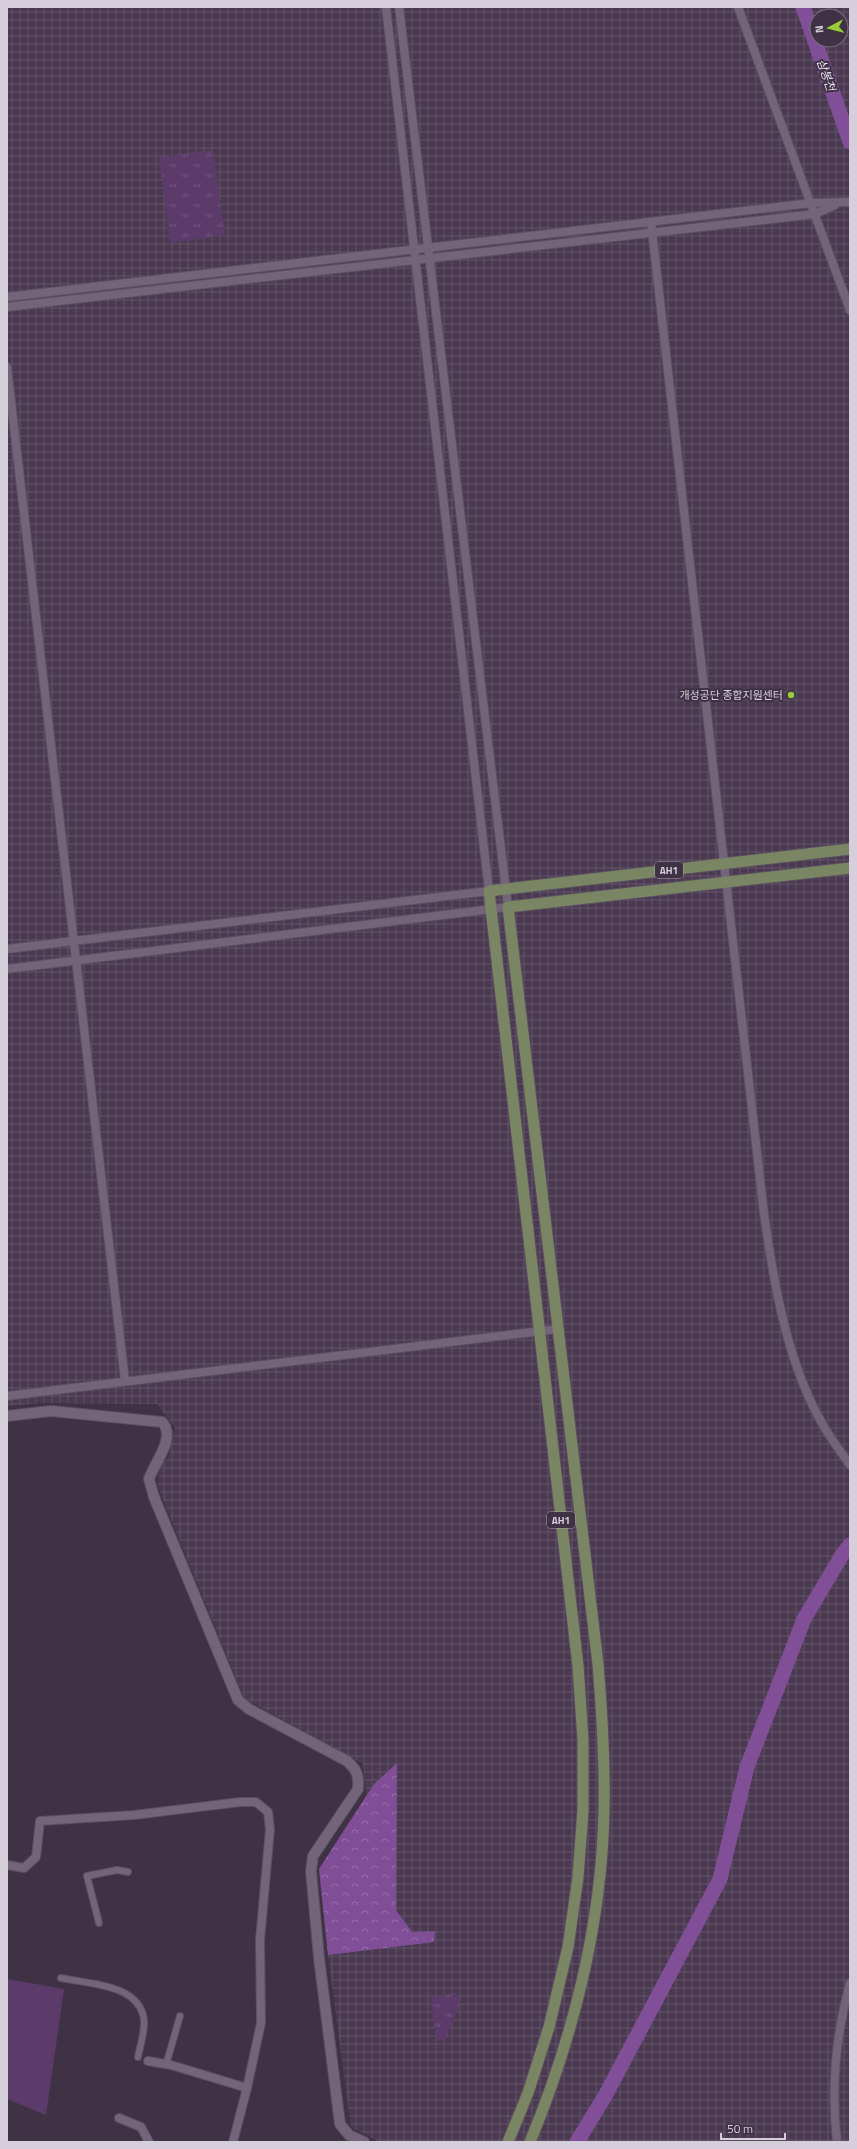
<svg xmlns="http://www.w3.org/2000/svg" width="857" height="2149" viewBox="0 0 857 2149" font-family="'Titillium Web','Noto Sans KR',sans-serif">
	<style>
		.industrial { fill: url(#industrial-grid); fill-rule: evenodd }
		.grass { fill: url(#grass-tufts) }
		.forest { fill: url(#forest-crowns) }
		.pitch { fill: #5c3b6a }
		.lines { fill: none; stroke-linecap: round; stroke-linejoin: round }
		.river { stroke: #814f97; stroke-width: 15 }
		.pedestrian-casing { stroke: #5a4f60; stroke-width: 8 }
		.minor-casing { stroke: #5a4f60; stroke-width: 10 }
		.tertiary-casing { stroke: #5a4f60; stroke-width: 12 }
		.primary-casing { stroke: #5a4f60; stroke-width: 13 }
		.pedestrian { stroke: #73647a; stroke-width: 6 }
		.minor { stroke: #73647a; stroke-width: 8 }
		.tertiary { stroke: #73647a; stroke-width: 10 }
		.primary { stroke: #7a8564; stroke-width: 11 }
		.poi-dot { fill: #98cb37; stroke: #3f3245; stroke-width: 1.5 }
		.labels { text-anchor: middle; stroke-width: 4; stroke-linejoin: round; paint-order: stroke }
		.shield { fill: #3f3245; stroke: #a99fad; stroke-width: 1 }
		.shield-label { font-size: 10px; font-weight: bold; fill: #d6ceda }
		.poi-label { font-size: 11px; fill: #d6ceda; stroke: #3f3245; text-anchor: end }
		.water-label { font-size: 12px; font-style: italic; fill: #ebdef2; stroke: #3f3245 }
	</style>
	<defs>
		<pattern id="industrial-grid" width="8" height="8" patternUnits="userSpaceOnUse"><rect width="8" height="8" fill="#4a3951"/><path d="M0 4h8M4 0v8" fill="none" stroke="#635469"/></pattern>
		<pattern id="grass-tufts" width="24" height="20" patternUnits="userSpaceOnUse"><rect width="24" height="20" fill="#5c3b6a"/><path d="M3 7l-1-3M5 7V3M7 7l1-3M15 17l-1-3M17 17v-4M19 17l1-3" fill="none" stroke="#73567f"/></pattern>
		<pattern id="forest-crowns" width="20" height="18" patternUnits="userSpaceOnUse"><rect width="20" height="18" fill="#804e96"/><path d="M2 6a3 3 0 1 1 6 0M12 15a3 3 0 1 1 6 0" fill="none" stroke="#976ea9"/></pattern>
	</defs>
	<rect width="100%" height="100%" fill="#3f3245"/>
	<!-- industrial -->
	<path class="industrial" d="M7,7h843v2135h-470l-29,-15 -23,-172 -9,-86 47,-73 -3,-32 -119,-66 -86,-211 1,-21 9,-8 7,-30 -18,-24 -116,-1 -34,3zM817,16h24v24h-24z"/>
	<!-- grass -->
	<g class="grass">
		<polygon points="213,150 225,235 170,243 159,157"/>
		<polygon points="456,1993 460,1999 460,2004 446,2038 438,2041 436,2038 431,1999 432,1997"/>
	</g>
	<!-- forest -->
	<polygon class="forest" points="397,1763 396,1910 412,1932 435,1931 434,1942 328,1955 319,1869 374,1784"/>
	<!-- pitch -->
	<polygon class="pitch" points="7,1979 64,1989 46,2115 7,2099"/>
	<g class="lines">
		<!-- river -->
		<g class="river">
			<polyline points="803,7 850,142"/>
			<polyline points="577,2142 605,2096 720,1879 747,1767 804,1619 842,1555 850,1545"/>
		</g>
		<defs>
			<g id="pedestrian">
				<polyline points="99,1923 87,1876 117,1870 128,1872"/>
				<path d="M61,1978c28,6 79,6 83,42 1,12 -4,26 -6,37"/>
				<polyline points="166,2065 180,2016"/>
			</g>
			<g id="minor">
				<polyline points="738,7 850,310"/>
				<path d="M651,222l113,992c10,70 23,149 59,211 8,14 18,27 27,40"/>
				<polyline points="7,297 811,203 850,202"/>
				<polyline points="7,307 815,214 835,205"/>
				<polyline points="7,367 125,1381"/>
				<polyline points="7,949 489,891 386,7"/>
				<polyline points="7,969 508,907 399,7"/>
				<polyline points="7,1396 558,1329"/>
				<polyline points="7,1865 24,1868 36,1857 40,1821 134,1815 240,1802 256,1802 268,1812 270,1829 260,1940 261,2023 247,2088 233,2142"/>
				<polyline points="148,2061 171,2065 247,2088"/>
				<polyline points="119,2118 141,2127 149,2142"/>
				<path d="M837,2142c-6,-53 -1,-108 13,-159"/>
			</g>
			<path id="tertiary" d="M7,1416l44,-5 111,11c15,15 -8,41 -13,57l5,18 84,203 11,9 98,52c10,9 12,14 11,28l-45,67 -2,15 8,87 21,166 9,11 15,7"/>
			<g id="primary">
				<polyline points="508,2142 528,2093 549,2027 568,1947 578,1877 583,1810 583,1740 578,1666 489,891 850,849"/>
				<path d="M530,2142c43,-104 72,-219 74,-332 1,-49 -2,-97 -6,-146l-90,-757 342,-39"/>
			</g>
		</defs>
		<!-- pedestrian casing -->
		<use href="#pedestrian" class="pedestrian-casing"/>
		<!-- minor casing -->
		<use href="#minor" class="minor-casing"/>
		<!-- tertiary casing -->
		<use href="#tertiary" class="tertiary-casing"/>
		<!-- primary casing -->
		<use href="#primary" class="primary-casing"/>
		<!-- pedestrian -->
		<use href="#pedestrian" class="pedestrian"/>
		<!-- minor -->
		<use href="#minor" class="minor"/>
		<!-- tertiary -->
		<use href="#tertiary" class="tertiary"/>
		<!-- primary -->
		<use href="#primary" class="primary"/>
	</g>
	<!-- markers -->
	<circle class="poi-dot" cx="791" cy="695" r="4"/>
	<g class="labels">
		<!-- shield labels -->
		<g class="shield">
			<rect x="655" y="862" width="28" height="16" rx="3"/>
			<rect x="547" y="1512" width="28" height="16" rx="3"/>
		</g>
		<g class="shield-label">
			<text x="669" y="874">AH1</text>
			<text x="561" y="1524">AH1</text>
		</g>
		<!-- poi labels -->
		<g class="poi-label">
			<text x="783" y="699">개성공단 종합지원센터</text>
		</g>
		<!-- water labels -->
		<g class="water-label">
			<text transform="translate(826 75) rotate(71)" y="4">삼봉천</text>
		</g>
	</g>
	<!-- border -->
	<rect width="857" height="2149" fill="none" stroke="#d6ceda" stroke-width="16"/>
	<!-- north arrow -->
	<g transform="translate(829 28) rotate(263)"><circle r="19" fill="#3f3245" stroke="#7b7081"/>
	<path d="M0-3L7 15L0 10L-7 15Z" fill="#98cb37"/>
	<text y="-6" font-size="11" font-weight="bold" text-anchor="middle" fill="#d6ceda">N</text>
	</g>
	<!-- scale -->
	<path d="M721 2133v6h64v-6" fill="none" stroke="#d6ceda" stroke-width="2"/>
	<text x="727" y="2133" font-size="12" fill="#d6ceda" stroke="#3f3245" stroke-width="3" paint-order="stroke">50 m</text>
</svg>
